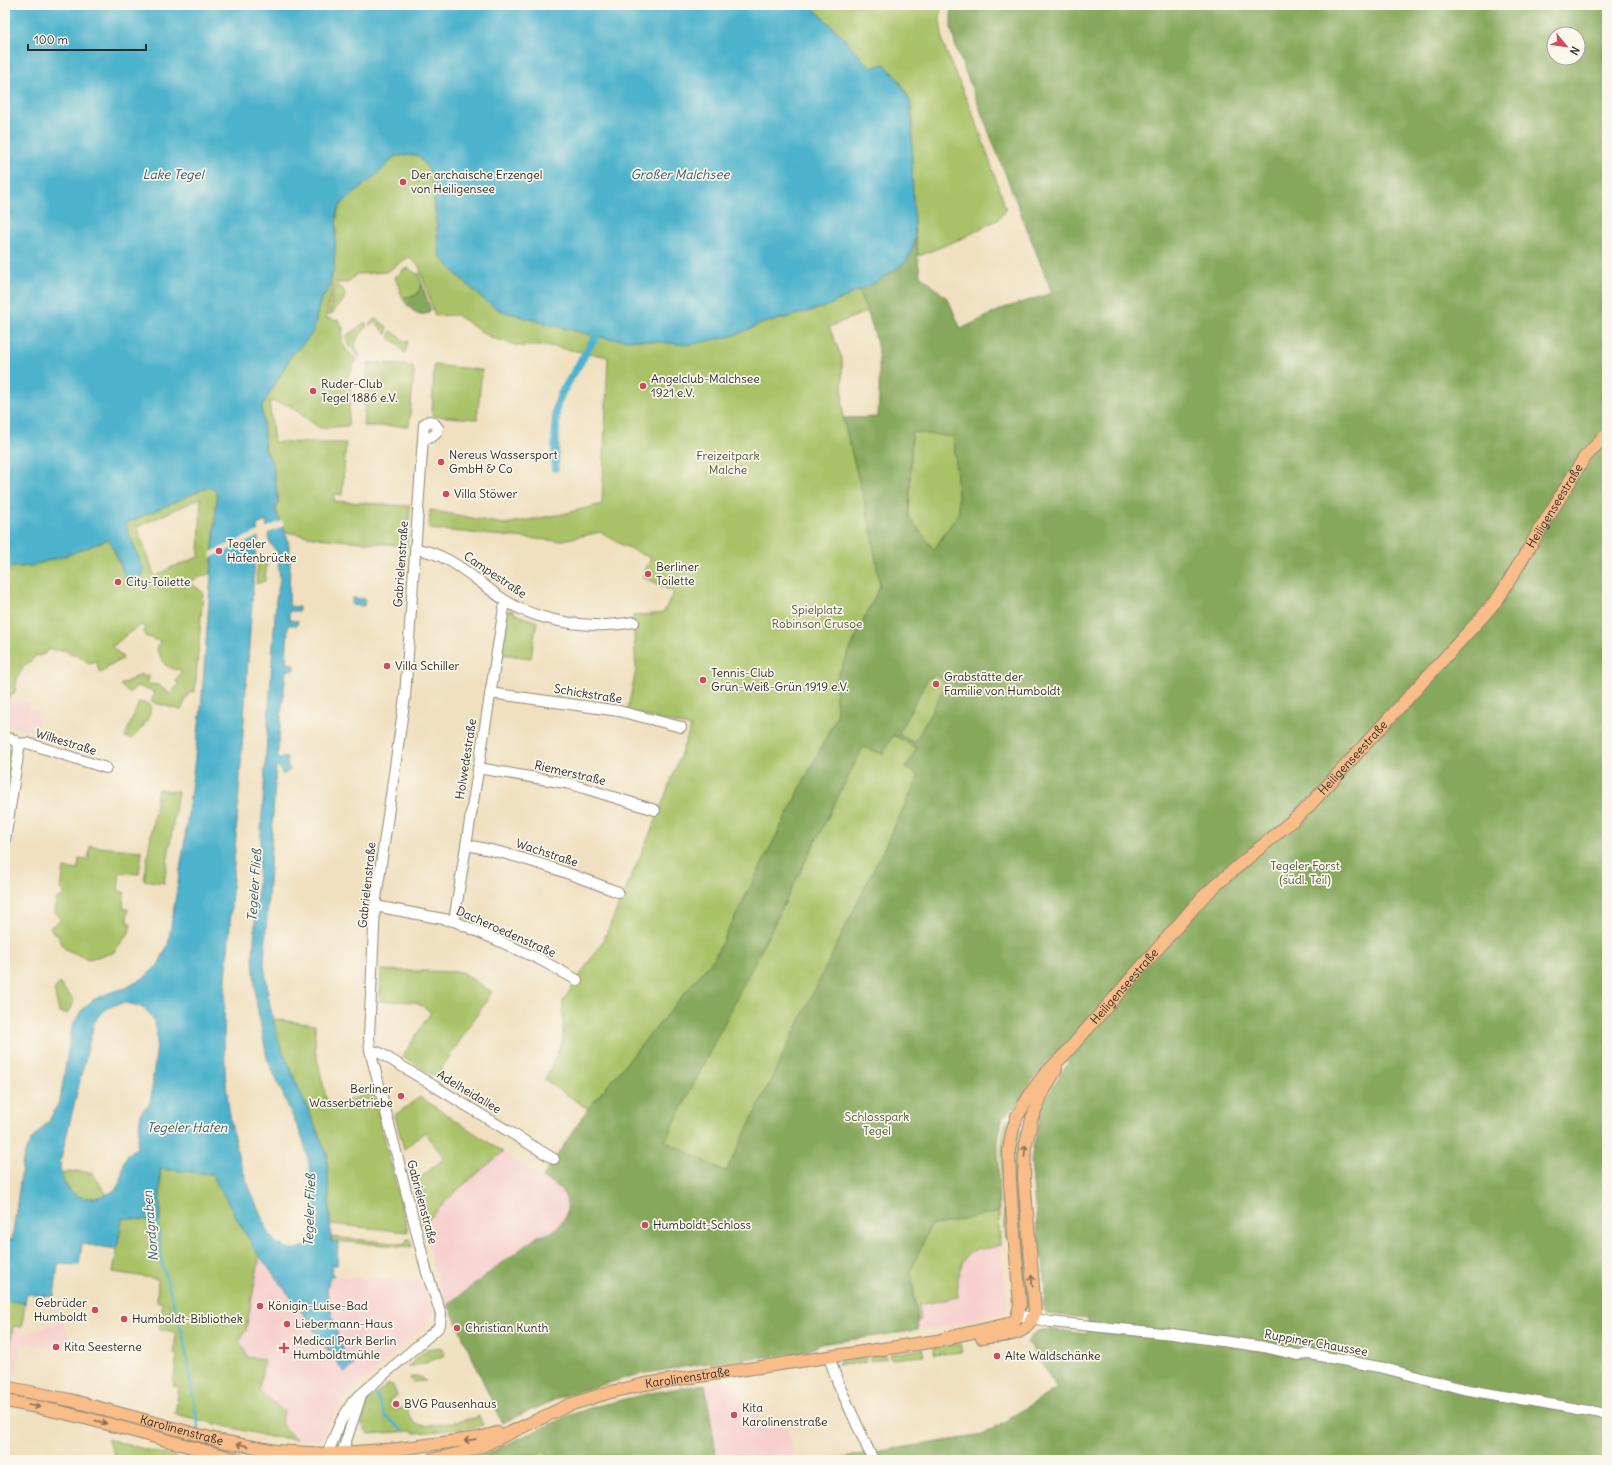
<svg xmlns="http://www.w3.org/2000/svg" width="1612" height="1465" viewBox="0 0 1612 1465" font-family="Delius,sans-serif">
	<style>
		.built { fill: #f7d0cd }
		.green { fill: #a9c267; stroke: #6a7649; fill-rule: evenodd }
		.forest { fill: #86a85c; stroke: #586a44; fill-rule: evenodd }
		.water { fill: #4db2cc; stroke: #3c6e7c; fill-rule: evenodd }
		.pier { fill: #f0e0c0 }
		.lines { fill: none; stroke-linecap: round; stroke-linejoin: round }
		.stream { stroke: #4db2cc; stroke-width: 2.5 }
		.canal { stroke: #4db2cc; stroke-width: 8 }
		.minor-casing { stroke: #8e8676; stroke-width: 12 }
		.major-casing { stroke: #8e8676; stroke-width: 14 }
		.minor { stroke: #fff; stroke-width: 10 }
		.major { stroke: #f8bd89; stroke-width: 12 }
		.oneway { stroke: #876d55 }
		.poi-dot { fill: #d1495b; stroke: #fbf7ec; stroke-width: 1.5 }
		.labels { text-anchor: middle; stroke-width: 3.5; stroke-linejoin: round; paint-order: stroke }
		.poi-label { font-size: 12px; fill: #2b2b2b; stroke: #fbf7ec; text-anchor: start }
		.park-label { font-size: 12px; fill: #51583d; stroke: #fbf7ec }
		.street-label { font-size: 12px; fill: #2b2b2b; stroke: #fbf7ec }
		.water-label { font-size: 13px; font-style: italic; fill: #375a63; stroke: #fbf7ec }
	</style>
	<rect width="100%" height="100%" fill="#fbf7ec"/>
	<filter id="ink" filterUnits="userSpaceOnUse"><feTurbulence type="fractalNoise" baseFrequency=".025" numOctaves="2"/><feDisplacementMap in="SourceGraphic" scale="8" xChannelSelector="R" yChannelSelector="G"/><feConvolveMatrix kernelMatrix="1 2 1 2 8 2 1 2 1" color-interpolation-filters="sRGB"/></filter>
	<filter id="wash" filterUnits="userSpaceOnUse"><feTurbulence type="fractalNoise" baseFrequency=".012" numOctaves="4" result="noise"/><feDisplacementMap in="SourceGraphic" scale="16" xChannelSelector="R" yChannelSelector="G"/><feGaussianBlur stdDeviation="0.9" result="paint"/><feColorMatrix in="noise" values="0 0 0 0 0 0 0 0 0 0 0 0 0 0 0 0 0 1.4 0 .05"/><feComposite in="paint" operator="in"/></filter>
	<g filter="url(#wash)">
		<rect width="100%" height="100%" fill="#f0e0c0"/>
		<!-- built -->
		<g class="built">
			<polygon points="5,694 12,702 26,701 29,703 27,708 41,713 34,734 5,725"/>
			<polygon points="503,1152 561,1190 566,1198 568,1207 567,1216 563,1223 545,1236 538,1236 448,1304 436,1276 423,1225 455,1192"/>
			<polygon points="1000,1245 1008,1311 974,1321 918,1330 918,1321 921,1320 919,1306 958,1297 960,1269 967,1255 972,1249 980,1248 982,1250"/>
			<polygon points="258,1254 305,1316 323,1344 345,1373 355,1364 344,1352 334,1324 327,1290 330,1276 420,1282 433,1312 427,1324 423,1328 343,1398 330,1421 322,1439 311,1441 296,1439 284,1427 281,1422 283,1412 259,1390 264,1359 248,1357 239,1341 246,1330 259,1260"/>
			<polygon points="62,1320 72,1344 65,1343 64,1349 20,1343 16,1375 7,1373 13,1326 22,1327 22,1336"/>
			<polygon points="732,1381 742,1397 743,1406 756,1404 759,1426 785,1423 796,1460 717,1460 705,1384"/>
		</g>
		<!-- green -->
		<g class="green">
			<path d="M810,5h131l-1,14 3,25 34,80 29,85 -7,10 -36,19 -44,18c-6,-28 -8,-60 -7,-89 0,-21 3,-44 -2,-65 -4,-14 -15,-28 -26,-38l-14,5 -29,-34z"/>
			<path d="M418,155l13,18 9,83 14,16 28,26 17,12 48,14 62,15 124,-3 28,-12 64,-17 33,-17 10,21 -39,16 13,31 1,60 28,110 9,58 -45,95 2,35 -122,241 -127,152 -43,-29 18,-40v-39l41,-62 54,-124 33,-88 -64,-15 9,-42 -3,-54 30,-3 11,-21 -32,-15 9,-19 -29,-13 -21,-13 -43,9 -129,-12 1,-19 74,14 59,-10 39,-10 6,-147 -58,-11h-31l-29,-9 -34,-22 -21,1 -16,-50 -10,-9 -23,15 -29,2 -10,9h-14l-7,35 13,3 4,7c-3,17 1,20 13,31l-9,21 4,2 -3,44 -28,2 -32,-23 -19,-4 5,41 72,1 -4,52 -8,-1v7l76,5 -3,40 -81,-7 -41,-7 -9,-22 3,-8 -6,-37 -8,-16 -3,-43 31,-53 12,-11 8,-10 7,-30 9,-14 5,-20 3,-56 5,-9 40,-33 13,-14z"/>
			<path d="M408,268l9,6 2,-1 3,11 -5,11c-5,2 -9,1 -14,3l-8,-21 5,-3 3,-4z"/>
			<path d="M336,285l7,4c5,9 -1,13 -7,20 -3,3 -3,5 -7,6l5,-29z"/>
			<polygon points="374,319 378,320 387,327 387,333 386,334 375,322 370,326 370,323"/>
			<path d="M365,322l2,2c-4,13 -19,15 -7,31l-1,2 -11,-13 -2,-7 2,-3 4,-1z"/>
			<polygon points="390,332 393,332 406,342 408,341 405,353 403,352 398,344 389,338"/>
			<polygon points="369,362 413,366 414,373 409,426 363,426 368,363"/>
			<polygon points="434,365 482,370 477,419 432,416"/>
			<polygon points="912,431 954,436 959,512 934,550 909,517"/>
			<path d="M209,487l7,3 1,5 -6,78 -23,9 15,10 -8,100 -6,1 -8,17 -30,-8 4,-10 -18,-6 -8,7 -9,-8 21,-11 2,3 6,-3v6l-3,1 2,3 10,1 12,9 9,-10 -3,-2 5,-11 -2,-2 -3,1 -11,-5 -8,-15 3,-10h-4l-11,-4 -2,-11h-3l-1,2c-10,5 -16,10 -24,18h-3v2l12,11 -18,9 1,2 -7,4 -2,-5 -1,-7 -8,2 -10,-7 -12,-4 -1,-2h-18l-2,3 -7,3 -2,-1 -14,13 -6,10 -2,14 -7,7 -3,-5v-126l26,-2 42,-13 36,-14 20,46 15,-14 -19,-47 13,-7zM201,498l-2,59 -29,11 -15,9 -18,-50z"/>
			<polygon points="267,559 265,581 256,584 258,562"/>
			<polygon points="509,610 514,611 515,614 537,622 531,658 501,654 507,612"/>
			<polygon points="935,675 943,679 945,686 916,741 913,742 901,736 899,732 928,678"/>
			<path d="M139,702l11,3c3,12 -11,27 -19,34l-6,-2z"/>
			<polygon points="893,735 917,748 906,767 920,776 727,1172 664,1142 863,747"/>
			<polygon points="5,748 15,750 14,761 11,763 5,803"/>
			<polygon points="158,789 178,792 164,883 144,880"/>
			<polygon points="90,846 142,851 139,874 120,872 118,891 124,892 123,908 128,909 127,922 131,923 129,933 113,953 88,959 65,949 56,933 54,934 50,927 60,921 60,918 54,911 56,900 64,895 64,892 61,889 64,868 78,870 79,859 88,860"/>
			<polygon points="381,970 461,972 492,992 436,1077 403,1056 431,1012 416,1002 380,1001"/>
			<polygon points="59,983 74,1001 67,1014 59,1012 54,990"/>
			<polygon points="273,1019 315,1025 315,1049 328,1106 373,1093 408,1232 330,1224 327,1154 286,1060 278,1040"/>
			<polygon points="420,1097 503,1152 455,1192 423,1225 413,1184 444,1158 425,1132 404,1149 395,1115"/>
			<path d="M1008,1118l2,2 -7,45 1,33 4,41 -2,1c-2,-25 -10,-103 2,-122z"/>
			<polygon points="1019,1128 1023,1134 1030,1308 1024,1308 1013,1166 1017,1134"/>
			<polygon points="160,1169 212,1174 238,1221 258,1254 259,1260 246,1330 239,1341 248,1357 264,1359 259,1390 284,1412 281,1422 284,1427 296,1439 271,1437 175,1414 179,1387 173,1386 177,1355 174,1354 176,1334 171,1331 159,1329 161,1317 155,1315 156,1313 161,1314 163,1303 157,1302 158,1279 113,1272 122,1218 160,1220"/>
			<path d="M75,1171l18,2 13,21c-21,10 -39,2 -46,-20z"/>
			<path d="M999,1212l1,33 -18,5 -2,-2c-20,4 -24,31 -22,49l-39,8 2,15 -3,1 -7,-51 19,-44z"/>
			<polygon points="331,1237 406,1244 407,1239 410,1239 412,1247 331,1241"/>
			<polygon points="5,1300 25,1303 22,1327 13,1326 7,1373 5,1373"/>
			<polygon points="960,1344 962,1352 934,1355 934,1347"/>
			<polygon points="441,1347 445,1355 423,1364 407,1367 427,1349"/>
			<polygon points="922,1349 924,1356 891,1359 890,1354"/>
			<polygon points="885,1354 886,1359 870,1361 870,1357"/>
			<polygon points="866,1357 866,1362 843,1365 838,1364 839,1362"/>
			<polygon points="411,1377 421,1377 426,1381 413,1382 410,1379"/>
			<path d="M388,1384l5,1 4,11 -8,4 3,7h2l2,3 10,-3c3,5 4,13 9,16 10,7 47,-3 60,-5l4,-2 4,9 -20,4 -48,4 -4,-2 -42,3 -7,-10 5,-22z"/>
			<polygon points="5,1393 74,1407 120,1420 47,1403 5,1395"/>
			<polygon points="142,1425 194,1440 193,1442 141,1427"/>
			<polygon points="107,1439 185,1460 117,1460"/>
			<polygon points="210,1444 255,1454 309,1459 309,1460 263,1460 210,1447"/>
			<polygon points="548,1452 551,1460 505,1460 508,1457"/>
		</g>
		<!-- forest -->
		<g class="forest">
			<path d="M951,5h656v1455h-771l26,-6 121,-19 74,-47 -28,-45h-2c3,-5 6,-10 11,-12 9,-4 39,2 49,3l1,-16 -41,-4 -3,-5 -1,-5 2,-10 -2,-34 -4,-11 -8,-88 2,-14 7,-27 -1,-9 22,-39 8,-9 -13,-12 -24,30 -14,24 -14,11 -2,4 -4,21 1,71 -69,14 -19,44 7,60 -97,14 -15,8 -110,13 -56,9 -77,22 -61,27 -54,-119 90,-68c22,-2 38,-26 24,-45 -4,-6 -14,-10 -20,-13l46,-69 127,-152 122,-241 -2,-35 45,-95 -9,-58 -28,-110 35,-1c1,-24 3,-54 -2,-77 -4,-17 -11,-34 -18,-50 11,-5 42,-20 48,-29 5,-6 7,-15 9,-23l5,37 28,24 13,30 43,-21 48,-15 -96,-245 -5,-21zM1554,34h24v24h-24zM912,432l42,5 5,75 -25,38 -25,-33zM935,675l8,4 2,7 -29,55 -3,1 -12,-6 -2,-4 29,-54zM893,735l24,13 -11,19 13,9 -193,396 -61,-31 198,-394 20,7z"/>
			<path d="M422,284l8,24v3c-9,10 -24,-5 -27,-13 5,-2 9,-1 14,-3z"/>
			<polygon points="705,1384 717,1460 551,1460 548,1452 508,1457 505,1460 473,1460 570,1415 593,1407 650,1393"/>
		</g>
		<!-- water -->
		<g class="water">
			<path d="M5,5h805l31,30 29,33 14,-4 13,14 13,23 2,25v43l3,69 -3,12 -6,12 -30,20 -51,25 -64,17 -28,12 -45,9 -50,-5 -29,-1 -62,-15 -48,-14 -17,-12 -28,-26 -14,-16 -9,-83 -13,-18 -24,1 -12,14 -40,33 -5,9 -3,56 -5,20 -9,14 -7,30 -8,10 -12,11 -31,53 3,43 8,16 5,38 -3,6 13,31 2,14 -1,52 10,1v4h-10v9l9,1 -1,4h-9l-2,38 8,1v6h-8l-9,88h10v6l3,6 -7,5 -4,-9h-3l-12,198 6,42 8,34 49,114 4,87 7,1 -1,23h-5l-1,7 3,4h-4l-3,14 7,34 10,28 11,12 -10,9 -22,-29 -18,-28 -47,-62 -20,-33 -26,-47 -52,-5v52l-38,-3 -5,31 -35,-5 -3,21 -21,-1 -4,33 -27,-3 -2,9 -20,-3v-61l7,1 11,-80 3,-10 6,-11 17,-18 11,-21 12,-73 9,-16 12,-11 18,-8 15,-4 19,-11 13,-12 10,-20 16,-100 17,-136 16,-214c-2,-6 -5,-8 -11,-7l-81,36 19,47 -3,8 -12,6 -20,-46 -36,14 -42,13 -26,2zM266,521l4,22 7,9 3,28 -4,19 -23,357 3,44 11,58 37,84 10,44 -2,46 -2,9 -5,5 -8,3h-7l-13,-5 -6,-7c-12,-26 -24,-52 -32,-79 -15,-56 -16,-105 -14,-162l31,-453 2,-2 -1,-16zM124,1003c42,4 33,38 30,67 -2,11 -1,25 -5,34 -2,5 -6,4 -8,9 -2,11 -2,23 -4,34 -3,4 -9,6 -11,10 -5,10 -2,24 -11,33 -3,2 -8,4 -11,5 -26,12 -48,-10 -43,-37l33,-135c8,-12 16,-18 30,-20z"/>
			<polygon points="352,598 365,599 364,606 352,605"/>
		</g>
		<!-- pier -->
		<g class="pier">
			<polygon points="282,521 284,526 266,534 265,528"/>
			<polygon points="259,531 260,536 210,558 211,552"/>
		</g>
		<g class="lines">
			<!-- stream -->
			<g class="stream">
				<polyline points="157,1218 162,1264 183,1335 199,1432"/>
				<polyline points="376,1394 385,1416 402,1430"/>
			</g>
			<!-- canal -->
			<polyline class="canal" points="555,468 556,408 561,394 596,336"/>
		</g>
	</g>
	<g filter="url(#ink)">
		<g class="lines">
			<defs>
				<g id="minor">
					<path d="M415,549c36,4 62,33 91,52 25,16 59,23 88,24 13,1 27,-1 40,-3"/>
					<polyline points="490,693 619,711 681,727"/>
					<path d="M5,739c8,-2 12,2 14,10l-14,91"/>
					<polyline points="18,744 27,743 106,768"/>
					<polyline points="478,768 571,784 655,810"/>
					<path d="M466,845c52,9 102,28 152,47"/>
					<polyline points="375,906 454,921 539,959 577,980"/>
					<polyline points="454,921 504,608 507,602"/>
					<polyline points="370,1050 380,1053 554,1159"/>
					<polyline points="1018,1315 1051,1322 1172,1334 1264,1347 1298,1355 1310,1354 1384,1368 1463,1389 1607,1414"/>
					<polyline points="829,1357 838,1383 873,1460"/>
					<polyline points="342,1453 361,1396"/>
					<path d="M327,1454l14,-33 12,-20 84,-72 3,-4 1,-11 -14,-41 -57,-223 -1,-13 6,-131 30,-209 19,-273 5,-3 5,2 4,5c-1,9 -9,9 -15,12"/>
				</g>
				<g id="major">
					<path d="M982,1338c23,-3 46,0 53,-27l-11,-133 1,-30 7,-30 11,-26 13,-23"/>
					<path id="s1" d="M943,1339l65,-15 6,-3 3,-4 3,-12 -10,-121 -1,-34 3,-18 5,-16 16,-26 10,-14 23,-23 136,-155 15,-14 89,-75 176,-192 17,-20 85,-139 23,-24"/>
					<path id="s2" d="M5,1387l65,13 151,41 55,10 51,3 71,-5 80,-11 19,-5"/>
					<path d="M5,1401c79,13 156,39 234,59"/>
					<path id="s3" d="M430,1460l31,-7 21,-7 87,-41 38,-12 38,-9 305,-45"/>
				</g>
			</defs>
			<!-- minor casing -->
			<use href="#minor" class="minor-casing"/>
			<!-- major casing -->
			<use href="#major" class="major-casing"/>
			<!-- minor -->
			<use href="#minor" class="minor"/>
			<!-- major -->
			<use href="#major" class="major"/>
		</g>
		<!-- one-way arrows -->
		<defs><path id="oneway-shaft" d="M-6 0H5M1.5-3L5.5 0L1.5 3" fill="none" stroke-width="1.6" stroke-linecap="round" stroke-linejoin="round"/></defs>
		<g class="oneway">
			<use href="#oneway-shaft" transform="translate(1025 1151) rotate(-85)"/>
			<use href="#oneway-shaft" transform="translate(1032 1281) rotate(-96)"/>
			<use href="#oneway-shaft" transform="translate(34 1406) rotate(10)"/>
			<use href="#oneway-shaft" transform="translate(101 1422) rotate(15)"/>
			<use href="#oneway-shaft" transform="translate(470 1440) rotate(172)"/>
			<use href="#oneway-shaft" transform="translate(243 1445) rotate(-169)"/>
		</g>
	</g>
	<!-- markers -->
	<g class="poi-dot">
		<circle cx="403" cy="182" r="4"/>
		<circle cx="643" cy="386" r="4"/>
		<circle cx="313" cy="391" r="4"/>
		<circle cx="441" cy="462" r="4"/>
		<circle cx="446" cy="494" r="4"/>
		<circle cx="219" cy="551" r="4"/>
		<circle cx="648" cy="574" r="4"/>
		<circle cx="118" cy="582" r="4"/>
		<circle cx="387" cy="666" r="4"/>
		<circle cx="703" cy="680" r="4"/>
		<circle cx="936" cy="684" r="4"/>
		<circle cx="401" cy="1096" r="4"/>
		<circle cx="645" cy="1225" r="4"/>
		<circle cx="260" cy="1306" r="4"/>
		<circle cx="95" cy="1310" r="4"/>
		<circle cx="124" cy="1319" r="4"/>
		<circle cx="287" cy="1324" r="4"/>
		<circle cx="457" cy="1328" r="4"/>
		<circle cx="56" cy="1347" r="4"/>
		<path d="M282 1342h4v4h4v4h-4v4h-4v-4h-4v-4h4z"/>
		<circle cx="997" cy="1356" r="4"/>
		<circle cx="396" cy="1404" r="4"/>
		<circle cx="734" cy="1415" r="4"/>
	</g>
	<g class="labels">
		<!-- poi labels -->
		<g class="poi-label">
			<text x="411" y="179">Der archaische Erzengel<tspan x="411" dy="14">von Heiligensee</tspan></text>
			<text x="651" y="383">Angelclub-Malchsee<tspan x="651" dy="14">1921 e.V.</tspan></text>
			<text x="321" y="388">Ruder-Club<tspan x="321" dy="14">Tegel 1886 e.V.</tspan></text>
			<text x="449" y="459">Nereus Wassersport<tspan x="449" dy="14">GmbH &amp; Co</tspan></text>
			<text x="454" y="498">Villa Stöwer</text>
			<text x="227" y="548">Tegeler<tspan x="227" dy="14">Hafenbrücke</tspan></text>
			<text x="656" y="571">Berliner<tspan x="656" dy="14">Toilette</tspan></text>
			<text x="126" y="586">City-Toilette</text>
			<text x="395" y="670">Villa Schiller</text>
			<text x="711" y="677">Tennis-Club<tspan x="711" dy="14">Grün-Weiß-Grün 1919 e.V.</tspan></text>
			<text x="944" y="681">Grabstätte der<tspan x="944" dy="14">Familie von Humboldt</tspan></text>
			<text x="393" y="1093" text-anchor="end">Berliner<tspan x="393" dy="14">Wasserbetriebe</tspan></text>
			<text x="653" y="1229">Humboldt-Schloss</text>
			<text x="87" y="1307" text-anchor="end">Gebrüder<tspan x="87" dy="14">Humboldt</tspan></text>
			<text x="268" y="1310">Königin-Luise-Bad</text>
			<text x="132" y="1323">Humboldt-Bibliothek</text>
			<text x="295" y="1328">Liebermann-Haus</text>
			<text x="465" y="1332">Christian Kunth</text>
			<text x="293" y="1345">Medical Park Berlin<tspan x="293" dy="14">Humboldtmühle</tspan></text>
			<text x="64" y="1351">Kita Seesterne</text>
			<text x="1005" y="1360">Alte Waldschänke</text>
			<text x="404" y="1408">BVG Pausenhaus</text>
			<text x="742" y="1412">Kita<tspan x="742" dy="14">Karolinenstraße</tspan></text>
		</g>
		<!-- park labels -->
		<g class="park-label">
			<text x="728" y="460">Freizeitpark<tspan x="728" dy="14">Malche</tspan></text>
			<text x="817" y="614">Spielplatz<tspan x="817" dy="14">Robinson Crusoe</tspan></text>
			<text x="1305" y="870">Tegeler Forst<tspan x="1305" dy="14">(südl. Teil)</tspan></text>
			<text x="877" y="1121">Schlosspark<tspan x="877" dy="14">Tegel</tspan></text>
		</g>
		<!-- street labels -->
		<g class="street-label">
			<text dy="4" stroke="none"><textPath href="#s1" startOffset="1098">Heiligenseestraße</textPath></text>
			<text transform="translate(401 564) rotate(-86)" y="4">Gabrielenstraße</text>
			<text transform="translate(495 575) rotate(34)" y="4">Campestraße</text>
			<text transform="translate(588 694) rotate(9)" y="4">Schickstraße</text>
			<text transform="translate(66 742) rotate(17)" y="4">Wilkestraße</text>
			<text dy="4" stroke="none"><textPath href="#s1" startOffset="774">Heiligenseestraße</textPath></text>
			<text transform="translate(466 759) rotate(-81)" y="4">Holwedestraße</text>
			<text transform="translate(570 773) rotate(13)" y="4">Riemerstraße</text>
			<text transform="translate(547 853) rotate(18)" y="4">Wachstraße</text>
			<text transform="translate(367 885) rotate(-84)" y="4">Gabrielenstraße</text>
			<text transform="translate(506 932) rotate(24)" y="4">Dacheroedenstraße</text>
			<text dy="4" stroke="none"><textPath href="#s1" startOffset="450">Heiligenseestraße</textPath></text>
			<text transform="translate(469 1092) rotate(31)" y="4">Adelheidallee</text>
			<text transform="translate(422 1202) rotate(75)" y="4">Gabrielenstraße</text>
			<text transform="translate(1316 1343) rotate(10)" y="4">Ruppiner Chaussee</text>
			<text dy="4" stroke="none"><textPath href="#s3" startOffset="272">Karolinenstraße</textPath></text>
			<text dy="4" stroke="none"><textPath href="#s2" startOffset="182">Karolinenstraße</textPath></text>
		</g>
		<!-- water labels -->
		<g class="water-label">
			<text x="173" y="179">Lake Tegel</text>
			<text x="680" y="179">Großer Malchsee</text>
			<text transform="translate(254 885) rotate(-86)" y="5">Tegeler Fließ</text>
			<text x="187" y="1132">Tegeler Hafen</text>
			<text transform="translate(309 1210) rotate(-88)" y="5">Tegeler Fließ</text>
			<text transform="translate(150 1226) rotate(-95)" y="5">Nordgraben</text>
		</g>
	</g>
	<!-- margin -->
	<rect width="1612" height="1465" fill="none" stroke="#fbf7ec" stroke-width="20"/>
	<!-- north arrow -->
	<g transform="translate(1566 46) rotate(119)"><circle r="19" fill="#fbf7ec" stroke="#a8a59f"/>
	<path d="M0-3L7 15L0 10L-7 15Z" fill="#d1495b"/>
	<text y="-6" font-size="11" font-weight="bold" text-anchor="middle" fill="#2b2b2b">N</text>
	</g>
	<!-- scale -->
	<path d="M28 44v6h118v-6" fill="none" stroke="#2b2b2b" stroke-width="2"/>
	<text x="34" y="44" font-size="12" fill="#2b2b2b" stroke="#fbf7ec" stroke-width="3" paint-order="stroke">100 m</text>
</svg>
